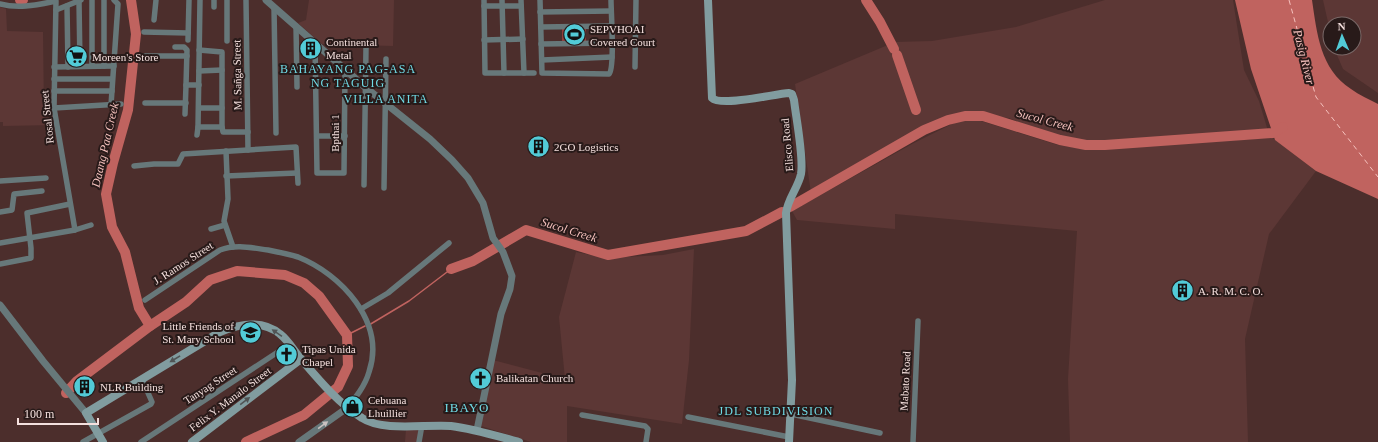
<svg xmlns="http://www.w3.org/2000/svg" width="1378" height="442" viewBox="0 0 1378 442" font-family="'Times New Roman',serif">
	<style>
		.built { fill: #5c3735 }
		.green { fill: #933d3b }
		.water { fill: #c0635f }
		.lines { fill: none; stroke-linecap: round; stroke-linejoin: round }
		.stream { stroke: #c0635f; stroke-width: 1.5 }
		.river { stroke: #c0635f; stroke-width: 10 }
		.ferry { stroke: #f6c2be; stroke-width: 1; stroke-dasharray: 5 4; stroke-linecap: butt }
		.minor { stroke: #67787a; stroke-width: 5.5 }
		.tertiary { stroke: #67787a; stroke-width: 7 }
		.secondary { stroke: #819c9f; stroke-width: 8 }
		.oneway { fill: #505455 }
		.oneway2 { fill: #cac1c0 }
		.labels { text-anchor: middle; stroke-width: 4; stroke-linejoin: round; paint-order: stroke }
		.poi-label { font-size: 11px; fill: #f5e0de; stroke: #281a19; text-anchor: start }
		.street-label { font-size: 11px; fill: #f5e0de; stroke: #281a19 }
		.water-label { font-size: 12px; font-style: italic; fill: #f6c2be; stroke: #281a19 }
		.neighbourhood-label { font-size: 12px; letter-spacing: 1px; fill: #70dbe6; stroke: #281a19 }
		.quarter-label { font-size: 13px; letter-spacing: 1px; fill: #70dbe6; stroke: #281a19 }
	</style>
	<rect width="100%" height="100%" fill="#4c2e2c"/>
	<!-- built -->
	<g class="built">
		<polygon points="309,0 394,0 393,46 322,44 298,23 306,20"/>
		<polygon points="1105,0 1233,0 1244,70 1259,101 1268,131 1149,139 1081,141 1045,133 1009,118 961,113 930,124 811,193 795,84 895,42 932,41 1016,27"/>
		<polygon points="1323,0 1378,0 1378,93 1343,69 1334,48 1354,48 1354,24 1330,24 1330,31"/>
		<polygon points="0,7 6,9 7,31 43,32 44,113 54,113 54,125 3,126 3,122 0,122"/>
		<polygon points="960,120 981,121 1058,145 1083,149 1273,138 1316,171 1269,234 1245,339 1248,442 1070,442 1068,379 1077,231 895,214 895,229 797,220 792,211 912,144"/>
		<polygon points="694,249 689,360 682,424 567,406 567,442 531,442 481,426 493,360 565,379 559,317 576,252 606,258 663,255"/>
		<polygon points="406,429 420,429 417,442 405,442"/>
	</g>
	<!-- green -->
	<rect class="green" x="562" y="28" width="24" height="14"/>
	<!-- water -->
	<path class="water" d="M1235,0h77c5,33 8,69 39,89 8,6 18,10 27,15v95l-62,-28 -41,-31 -24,-71z"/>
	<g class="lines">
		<!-- stream -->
		<g class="stream">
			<polyline points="369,325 409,301 451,269"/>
			<polyline points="347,335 365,326"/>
		</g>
		<!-- river -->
		<g class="river">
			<polyline points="20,0 23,0"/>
			<polyline points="131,0 136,34 128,110 113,163 106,194 112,227 125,252 139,308 150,326 186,302 210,280 237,271 285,275 304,283 319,296 347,335 348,366 338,387 304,415 246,442"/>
			<polyline points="866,0 880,22 894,49"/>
			<polyline points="897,55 916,110"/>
			<polyline points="790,207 924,130 948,120 965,116 983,116 1060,140 1086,145 1105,145 1273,133 1283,127"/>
			<polyline points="451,269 473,261 526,230 608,255 746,231 782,212"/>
			<polyline points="66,393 77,381 150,326"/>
		</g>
		<!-- ferry -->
		<polyline class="ferry" points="1289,0 1316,97 1378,177"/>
		<!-- minor -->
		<g class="minor">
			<polyline points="92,0 92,66"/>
			<polyline points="104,0 104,66"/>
			<polyline points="200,0 198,127 222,127 223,132 248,132"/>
			<polyline points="214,0 214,7"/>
			<polyline points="246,0 248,150"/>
			<polyline points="484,0 485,73 534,73"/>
			<polyline points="502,0 504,73"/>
			<polyline points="521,0 524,73"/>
			<path d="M540,0l2,73 67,1c6,-6 2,-62 2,-74"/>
			<polyline points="79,1 80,66"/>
			<path d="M0,4c19,5 36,1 56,-3l-2,107 21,122"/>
			<polyline points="67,6 68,67"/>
			<polyline points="484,6 521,6"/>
			<polyline points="274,7 276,133"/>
			<polyline points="56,10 81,0"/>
			<polyline points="540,12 611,11"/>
			<polyline points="154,20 156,0"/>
			<polyline points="296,26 297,87"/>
			<polyline points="541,27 611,26"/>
			<polyline points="144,32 188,33"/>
			<polyline points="188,40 189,0"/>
			<polyline points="484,40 523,39"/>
			<polyline points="227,41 227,0"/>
			<polyline points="315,43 317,173 344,173 345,70"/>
			<polyline points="541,44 612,43"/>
			<polyline points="175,47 184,47 187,50 186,85 199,85"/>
			<polyline points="199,50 222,52 222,127"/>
			<polyline points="139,56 187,56"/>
			<polyline points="542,60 612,57"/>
			<polyline points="54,67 114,66"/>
			<polyline points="635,67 636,0"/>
			<polyline points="199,71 222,70"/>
			<polyline points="54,79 112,79"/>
			<polyline points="54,91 112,91"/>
			<polyline points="145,103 186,103"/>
			<polyline points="111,105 118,4 114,0"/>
			<polyline points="54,108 121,104"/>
			<polyline points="199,108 222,108"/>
			<polyline points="185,114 186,85"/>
			<polyline points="197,135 198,127"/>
			<polyline points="317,136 345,136"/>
			<polyline points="226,151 228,199 224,221 233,247"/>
			<polyline points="134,166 154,164 178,164 183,154 296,147 298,183"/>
			<polyline points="226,176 297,173"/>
			<polyline points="0,181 46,178"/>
			<polyline points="364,185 366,48"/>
			<polyline points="384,188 386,59"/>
			<polyline points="0,212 12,210 14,194 42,191"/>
			<polyline points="211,229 225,225"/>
			<polyline points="0,243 75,230 91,225"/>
			<polyline points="0,264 31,258 31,248 27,213 70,204"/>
			<path d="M145,300l75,-50c16,-6 32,-2 48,0 10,2 20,4 30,7 43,17 88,65 71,115 -4,14 -13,25 -22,36"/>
			<polyline points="361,309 388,293 449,243"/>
			<polyline points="791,414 880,433"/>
			<polyline points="582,415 645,426 648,429 646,442"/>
			<polyline points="688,417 789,437"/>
			<polyline points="83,442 151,404 152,402 142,379"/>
			<polyline points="141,442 290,344"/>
			<polyline points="419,442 422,425"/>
			<polyline points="913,442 918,321"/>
		</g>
		<!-- tertiary -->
		<g class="tertiary">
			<polyline points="266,0 365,87 430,139 452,160 468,178 483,203 493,238 503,252 512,276 510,289 501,314 477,430"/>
			<polyline points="0,305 43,361 86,413"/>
			<polyline points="299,442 347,408"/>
		</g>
		<!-- secondary -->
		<g class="secondary">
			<path d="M708,0l4,98c9,9 62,-4 77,-5l3,1 2,6c2,18 10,58 7,74 -3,14 -13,24 -15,39l6,167 -3,62"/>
			<path d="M103,442l-17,-29 134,-81c19,-8 42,-13 60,2 9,7 14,17 21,25 18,21 37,44 61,59 21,14 64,6 89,8 23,3 46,10 68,16"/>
			<polyline points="192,442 301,359"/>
		</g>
	</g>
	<!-- one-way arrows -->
	<defs><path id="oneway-solid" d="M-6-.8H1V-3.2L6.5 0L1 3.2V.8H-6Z"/></defs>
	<g class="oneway">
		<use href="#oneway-solid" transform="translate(277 333) rotate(-146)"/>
		<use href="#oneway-solid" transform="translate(175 359) rotate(149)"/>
		<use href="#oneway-solid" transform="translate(245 401) rotate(-37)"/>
	</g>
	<use class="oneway2" href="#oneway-solid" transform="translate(323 425) rotate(-36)"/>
	<!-- icons -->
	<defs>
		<symbol id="stadium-disc" viewBox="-11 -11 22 22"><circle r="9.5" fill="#52cbd7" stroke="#281a19"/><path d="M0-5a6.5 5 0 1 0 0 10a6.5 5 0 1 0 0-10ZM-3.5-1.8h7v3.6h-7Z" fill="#111"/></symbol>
		<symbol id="building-disc" viewBox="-11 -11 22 22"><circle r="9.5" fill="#52cbd7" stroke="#281a19"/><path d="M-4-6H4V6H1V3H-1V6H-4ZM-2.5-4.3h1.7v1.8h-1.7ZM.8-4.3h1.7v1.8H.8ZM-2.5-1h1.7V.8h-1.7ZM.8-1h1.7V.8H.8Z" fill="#111"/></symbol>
		<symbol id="supermarket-disc" viewBox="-11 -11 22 22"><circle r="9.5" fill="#52cbd7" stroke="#281a19"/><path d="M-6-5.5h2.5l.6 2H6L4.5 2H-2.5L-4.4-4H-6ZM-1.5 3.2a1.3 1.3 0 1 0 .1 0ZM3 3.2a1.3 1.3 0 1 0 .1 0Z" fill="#111"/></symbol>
		<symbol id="school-disc" viewBox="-11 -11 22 22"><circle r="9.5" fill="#52cbd7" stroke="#281a19"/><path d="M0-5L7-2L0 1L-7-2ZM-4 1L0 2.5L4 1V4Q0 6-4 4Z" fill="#111"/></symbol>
		<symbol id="church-disc" viewBox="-11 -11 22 22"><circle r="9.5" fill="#52cbd7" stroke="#281a19"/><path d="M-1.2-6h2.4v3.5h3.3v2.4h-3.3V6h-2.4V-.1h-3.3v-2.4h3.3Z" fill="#111"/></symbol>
		<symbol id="shop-disc" viewBox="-11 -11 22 22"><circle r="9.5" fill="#52cbd7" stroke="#281a19"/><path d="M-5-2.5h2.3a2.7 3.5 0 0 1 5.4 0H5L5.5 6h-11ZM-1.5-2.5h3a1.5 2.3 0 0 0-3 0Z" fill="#111"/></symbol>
	</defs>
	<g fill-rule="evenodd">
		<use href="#stadium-disc" x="562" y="22" width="25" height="25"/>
		<use href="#building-disc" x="298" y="36" width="25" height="25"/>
		<use href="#supermarket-disc" x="64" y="44" width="25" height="25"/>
		<use href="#building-disc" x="526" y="134" width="25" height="25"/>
		<use href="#building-disc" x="1170" y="278" width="25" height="25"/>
		<use href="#school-disc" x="238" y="320" width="25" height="25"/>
		<use href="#church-disc" x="274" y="342" width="25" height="25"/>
		<use href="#church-disc" x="468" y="366" width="25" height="25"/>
		<use href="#building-disc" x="72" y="374" width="25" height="25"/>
		<use href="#shop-disc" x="340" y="394" width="25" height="25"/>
	</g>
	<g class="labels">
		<!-- poi labels -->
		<g class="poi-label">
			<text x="590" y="33">SEPVHOAI<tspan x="590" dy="13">Covered Court</tspan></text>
			<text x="326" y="46">Continental<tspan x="326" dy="13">Metal</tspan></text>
			<text x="92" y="61">Moreen's Store</text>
			<text x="554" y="151">2GO Logistics</text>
			<text x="1198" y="295">A. R. M. C. O.</text>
			<text x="234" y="330" text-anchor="end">Little Friends of<tspan x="234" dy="13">St. Mary School</tspan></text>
			<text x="302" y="353">Tipas Unida<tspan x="302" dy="13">Chapel</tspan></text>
			<text x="496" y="382">Balikatan Church</text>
			<text x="100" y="391">NLR Building</text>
			<text x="368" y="404">Cebuana<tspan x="368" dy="13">Lhuillier</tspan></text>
		</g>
		<!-- street labels -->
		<g class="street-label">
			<text transform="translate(237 75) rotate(-91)" y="4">M. Sañga Street</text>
			<text transform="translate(47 117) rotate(-96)" y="4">Rosal Street</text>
			<text transform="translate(335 133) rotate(-90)" y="4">Bpthai 1</text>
			<text transform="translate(787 145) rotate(-95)" y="4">Elisco Road</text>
			<text transform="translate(183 263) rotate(-33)" y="4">J. Ramos Street</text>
			<text transform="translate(905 381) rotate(-87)" y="4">Mabato Road</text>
			<text transform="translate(210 385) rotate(-33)" y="4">Tanyag Street</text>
			<text transform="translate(230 399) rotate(-37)" y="4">Felix Y. Manalo Street</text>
		</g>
		<!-- water labels -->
		<g class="water-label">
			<text transform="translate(1304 57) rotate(76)" y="4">Pasig River</text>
			<text transform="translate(1045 120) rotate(15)" y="4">Sucol Creek</text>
			<text transform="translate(105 145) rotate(-77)" y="4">Daang Paa Creek</text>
			<text transform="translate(569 230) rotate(17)" y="4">Sucol Creek</text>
		</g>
		<!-- neighbourhood labels -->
		<g class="neighbourhood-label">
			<text x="348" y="73">BAHAYANG PAG-ASA<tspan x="348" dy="14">NG TAGUIG</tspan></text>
			<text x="386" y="103">VILLA ANITA</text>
			<text x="776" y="415">JDL SUBDIVISION</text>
		</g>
		<!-- quarter labels -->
		<g class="quarter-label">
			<text x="467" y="412">IBAYO</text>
		</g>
	</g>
	<!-- north arrow -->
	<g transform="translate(1342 36) rotate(358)"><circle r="19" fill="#281a19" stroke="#7a6968"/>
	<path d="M0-3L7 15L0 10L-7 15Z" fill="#52cbd7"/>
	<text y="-6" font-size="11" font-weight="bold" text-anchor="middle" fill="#f5e0de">N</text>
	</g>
	<!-- scale -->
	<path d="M18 418v6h80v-6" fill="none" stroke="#f5e0de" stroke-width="2"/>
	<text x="24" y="418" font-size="12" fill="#f5e0de" stroke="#281a19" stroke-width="3" paint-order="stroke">100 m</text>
</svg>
